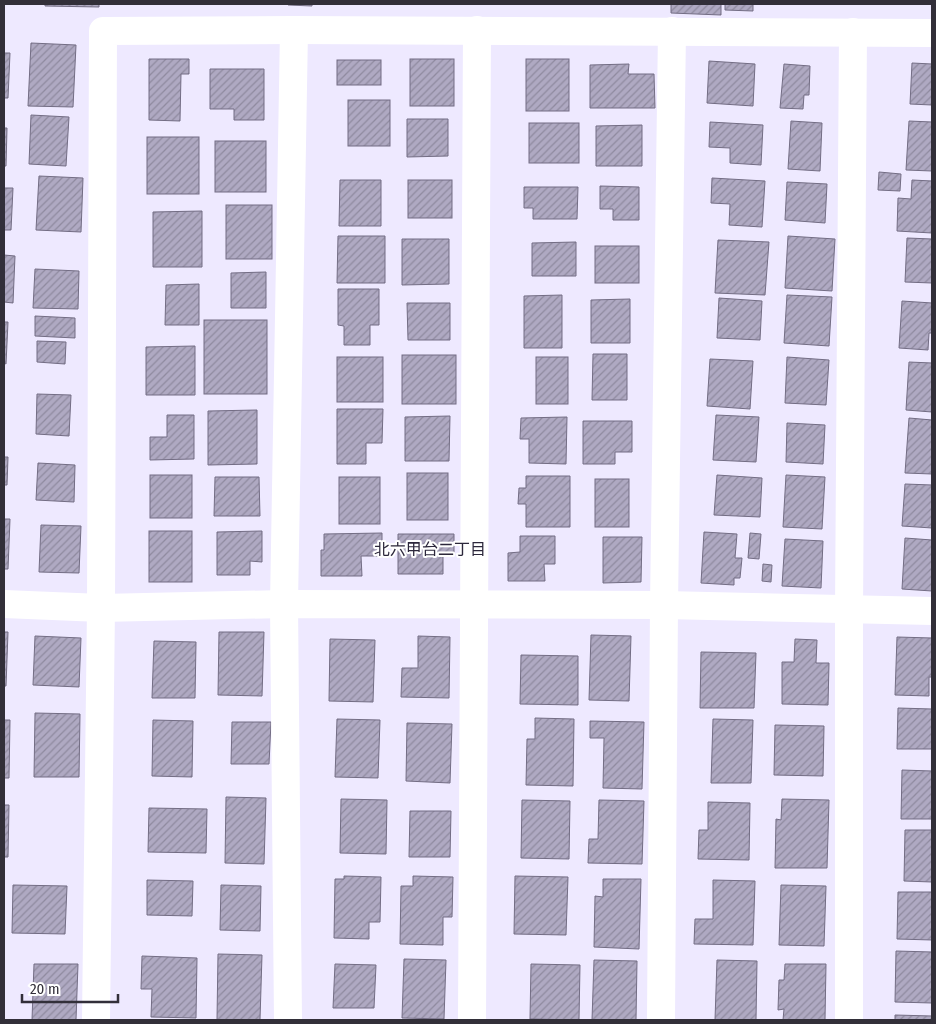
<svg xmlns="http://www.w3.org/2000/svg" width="936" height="1024" viewBox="0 0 936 1024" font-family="'Fira Sans Condensed','Noto Sans JP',sans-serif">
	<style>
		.building { fill: url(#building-hatch); stroke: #736d84 }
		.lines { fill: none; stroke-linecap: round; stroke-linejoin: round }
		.minor { stroke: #fff; stroke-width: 28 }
		.labels { text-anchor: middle; stroke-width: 4; stroke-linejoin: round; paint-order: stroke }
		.neighbourhood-label { font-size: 16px; fill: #2c273b; stroke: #fff }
	</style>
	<defs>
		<pattern id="building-hatch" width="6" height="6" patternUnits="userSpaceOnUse" patternTransform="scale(1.25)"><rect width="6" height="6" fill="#afa9c2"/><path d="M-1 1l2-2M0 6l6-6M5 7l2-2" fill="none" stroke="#8f8a9f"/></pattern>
	</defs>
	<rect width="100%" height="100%" fill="#eee9ff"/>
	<!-- building -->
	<g class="building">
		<polygon points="45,4 99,4 99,7 45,6"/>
		<polygon points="288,4 312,4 312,6 288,5"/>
		<polygon points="671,4 721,4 721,15 671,13"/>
		<polygon points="725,4 753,4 753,11 725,10"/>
		<polygon points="31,43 76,45 73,107 28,106"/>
		<polygon points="4,53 10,53 8,98 4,98"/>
		<polygon points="149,59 189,59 189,74 181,74 180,121 149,120"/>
		<rect x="410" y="59" width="44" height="47"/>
		<rect x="526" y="59" width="43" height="52"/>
		<rect x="337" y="60" width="44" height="25"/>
		<polygon points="709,61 755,64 753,106 707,103"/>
		<polygon points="912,63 932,64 932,105 910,104"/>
		<polygon points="629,64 628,74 654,74 655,108 590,108 590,65"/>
		<polygon points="784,64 810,66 809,95 804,95 803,109 780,108"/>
		<polygon points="210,69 264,69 264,120 234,120 234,109 210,109"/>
		<rect x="348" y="100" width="42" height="46"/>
		<polygon points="31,115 69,117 66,166 29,164"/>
		<polygon points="407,119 448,119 448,156 407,157"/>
		<polygon points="791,121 822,123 820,171 788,169"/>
		<polygon points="909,121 932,122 932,171 906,170"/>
		<polygon points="710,122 763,125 761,165 730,163 730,148 709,147"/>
		<rect x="529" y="123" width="50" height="40"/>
		<polygon points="642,125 642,166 596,166 596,126"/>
		<polygon points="4,128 7,128 6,166 4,166"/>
		<rect x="147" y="137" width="52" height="57"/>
		<rect x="215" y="141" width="51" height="51"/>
		<polygon points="879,172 901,174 900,191 878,190"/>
		<polygon points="39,176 83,178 81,232 36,230"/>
		<polygon points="712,178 765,181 762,227 729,225 730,204 711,203"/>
		<polygon points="340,180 381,180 381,226 339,226"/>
		<rect x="408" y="180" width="44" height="38"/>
		<polygon points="912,180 932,181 932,233 897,231 898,198 911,199"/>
		<polygon points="787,182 827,184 825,223 785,220"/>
		<polygon points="600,186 639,187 639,220 613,220 613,209 600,209"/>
		<polygon points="524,187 578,187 577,219 533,219 533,208 524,208"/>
		<polygon points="4,188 13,188 11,230 4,230"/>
		<rect x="226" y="205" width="46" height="54"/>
		<polygon points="202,211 202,267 153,267 153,212"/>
		<polygon points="338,236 385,236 385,283 337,283"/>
		<polygon points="788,236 835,239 832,291 785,288"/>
		<polygon points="907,238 932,239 932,283 905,282"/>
		<polygon points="402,239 449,239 449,284 402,285"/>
		<polygon points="718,240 769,242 765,295 715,293"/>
		<polygon points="576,242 576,276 532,276 532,243"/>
		<rect x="595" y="246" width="44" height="37"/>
		<polygon points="4,255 15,256 13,303 4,302"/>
		<polygon points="35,269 79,271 78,309 33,308"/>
		<polygon points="266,272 266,308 231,308 231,273"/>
		<polygon points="199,284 199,325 165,325 166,285"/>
		<polygon points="338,289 379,289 379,325 370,325 370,345 344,345 344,326 338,325"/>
		<polygon points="562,295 562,348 524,348 524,296"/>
		<polygon points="787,295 832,297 829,346 784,343"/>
		<polygon points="719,298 762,301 760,340 717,338"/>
		<polygon points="630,299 630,343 591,343 591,300"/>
		<polygon points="902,301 932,303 932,333 929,333 928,350 899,348"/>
		<polygon points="407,303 450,303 450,340 408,340"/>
		<polygon points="35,316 75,318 75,338 35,336"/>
		<rect x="204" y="320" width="63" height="74"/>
		<polygon points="4,322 8,322 6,364 4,363"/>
		<polygon points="37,341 66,342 65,364 37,362"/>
		<polygon points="195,346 195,395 146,395 146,347"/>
		<polygon points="593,354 627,354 627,400 592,400"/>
		<rect x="402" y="355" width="54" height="49"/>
		<rect x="337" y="357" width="46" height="45"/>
		<rect x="536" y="357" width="32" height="47"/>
		<polygon points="787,357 829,360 826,405 785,403"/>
		<polygon points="710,359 753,361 750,409 707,406"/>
		<polygon points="909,362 932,363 932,412 906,410"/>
		<polygon points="37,394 71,395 69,436 36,434"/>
		<polygon points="337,409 383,409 382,443 366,443 366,464 337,464"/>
		<polygon points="257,410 257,464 208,465 208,411"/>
		<polygon points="167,415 194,415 194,459 150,460 150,437 167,437"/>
		<polygon points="716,415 759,417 756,462 713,460"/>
		<polygon points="450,416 449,461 405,461 405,417"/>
		<polygon points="567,417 566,464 529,463 529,439 520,439 521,418"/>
		<polygon points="909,418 932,420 932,474 905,473"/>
		<polygon points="583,421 632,421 632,452 615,452 615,464 583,464"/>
		<polygon points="787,423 825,425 823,464 786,462"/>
		<polygon points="4,457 8,457 7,485 4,485"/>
		<polygon points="38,463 75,465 74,502 36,500"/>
		<rect x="407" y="473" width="41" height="47"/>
		<rect x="150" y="475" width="42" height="43"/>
		<polygon points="717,475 762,478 760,517 714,515"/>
		<polygon points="786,475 825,477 822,529 783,527"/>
		<polygon points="526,476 570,476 570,527 526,527 526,504 518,504 519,488 526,488"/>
		<polygon points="215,477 259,477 260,516 214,516"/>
		<rect x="339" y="477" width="41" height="47"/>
		<rect x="595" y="479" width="34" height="48"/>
		<polygon points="905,484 932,485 932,528 902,526"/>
		<polygon points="4,519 10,519 8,569 4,569"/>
		<polygon points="41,525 81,526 79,573 39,572"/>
		<rect x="149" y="531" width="43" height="51"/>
		<polygon points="262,531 262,562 250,561 250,575 217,575 217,532"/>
		<polygon points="704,532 737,534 735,558 742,558 740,578 734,578 734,585 701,583"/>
		<polygon points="382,533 382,556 361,556 362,576 321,576 321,550 324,550 324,534"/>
		<polygon points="750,533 761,534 759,559 748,558"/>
		<polygon points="398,534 454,534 454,555 443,556 443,574 398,574"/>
		<polygon points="520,536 555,536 555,564 544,564 545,581 508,581 508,553 520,552"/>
		<polygon points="603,537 642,537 641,582 603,583"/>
		<polygon points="905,538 932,540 932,591 902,589"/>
		<polygon points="785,539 823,541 821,588 782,586"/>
		<polygon points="763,564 772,565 771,582 762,581"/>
		<polygon points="4,632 8,632 6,686 4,686"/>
		<polygon points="219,632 264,632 262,696 218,695"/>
		<polygon points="591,635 631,636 629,701 589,700"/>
		<polygon points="35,636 81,638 79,687 33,685"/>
		<polygon points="418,636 450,637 449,698 401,697 402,668 418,668"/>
		<polygon points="897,637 932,638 932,677 929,677 929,696 895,695"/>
		<polygon points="330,639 375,640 373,702 329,701"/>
		<polygon points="795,639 817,640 816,663 829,663 828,705 782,704 782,662 794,662"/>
		<polygon points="154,641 196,642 195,698 152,698"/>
		<polygon points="701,652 756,653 754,708 700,708"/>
		<polygon points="521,655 578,656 578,705 520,704"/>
		<polygon points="898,708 932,709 932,749 897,749"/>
		<polygon points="35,713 80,714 79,777 34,777"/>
		<polygon points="535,718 574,719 573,786 526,785 527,739 535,739"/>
		<polygon points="337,719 380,720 378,778 335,777"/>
		<polygon points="713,719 753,720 751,783 711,783"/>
		<polygon points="4,720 10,720 9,778 4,778"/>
		<polygon points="153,720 193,721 192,777 152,776"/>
		<polygon points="590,721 644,722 642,789 603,788 604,738 590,738"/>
		<polygon points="232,722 271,722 269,764 231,764"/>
		<polygon points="407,723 452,724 450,783 406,781"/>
		<polygon points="775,725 824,726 823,776 774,775"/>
		<polygon points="902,770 932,771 932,819 901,819"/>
		<polygon points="226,797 266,798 264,864 225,863"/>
		<polygon points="341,799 387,800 386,854 340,853"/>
		<polygon points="782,799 829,800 827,868 775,868 776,819 781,820"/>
		<polygon points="522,800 570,801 569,859 521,858"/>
		<polygon points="599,800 644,801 642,864 588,863 589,839 598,839"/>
		<polygon points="708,802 750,803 749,860 698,859 699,830 708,830"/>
		<polygon points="4,805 9,805 8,857 4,857"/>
		<polygon points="149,808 207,809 206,853 148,852"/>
		<polygon points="410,811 451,811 450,857 409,857"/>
		<polygon points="905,830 932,830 932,882 904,881"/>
		<polygon points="344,876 381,877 380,922 369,922 369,939 334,938 335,879 344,879"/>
		<polygon points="413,876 453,877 452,917 443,917 443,945 400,944 401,886 413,886"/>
		<polygon points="515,876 568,877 566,935 514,934"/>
		<polygon points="603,879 641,879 639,949 594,947 595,896 603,897"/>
		<polygon points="147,880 193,881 192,916 147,915"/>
		<polygon points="713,880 755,881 753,945 694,944 695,919 713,919"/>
		<polygon points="13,885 67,886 65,934 12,933"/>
		<polygon points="221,885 261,886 260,931 220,930"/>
		<polygon points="781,885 826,886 824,946 779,945"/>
		<polygon points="898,892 932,892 932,940 897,939"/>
		<polygon points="896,951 932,952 932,1003 895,1002"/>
		<polygon points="218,954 262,955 260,1020 217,1020"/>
		<polygon points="142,956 197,958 196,1018 151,1017 152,989 141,989"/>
		<polygon points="404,959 446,960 444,1019 402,1018"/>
		<polygon points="594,960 637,961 636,1020 592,1020"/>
		<polygon points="717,960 757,961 756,1020 715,1020"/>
		<polygon points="34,964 78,964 76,1020 32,1020"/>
		<polygon points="335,964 376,965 374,1008 333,1008"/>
		<polygon points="531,964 580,965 579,1020 530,1019"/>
		<polygon points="785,964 826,964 825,1020 783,1020 784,1009 778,1010 779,980 784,980"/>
		<polygon points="895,1015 932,1016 932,1020 895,1020"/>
	</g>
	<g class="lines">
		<!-- minor -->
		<g class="minor">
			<polyline points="4,604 101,608 284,604 664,605 932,611"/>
			<polyline points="96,1020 101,608 103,31 294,30 932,33"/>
			<polyline points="288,1020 284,604 294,30"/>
			<polyline points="472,1020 477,30"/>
			<polyline points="661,1020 664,605 672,31"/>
			<polyline points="849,1020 849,610 853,32"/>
		</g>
	</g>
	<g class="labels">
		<!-- neighbourhood labels -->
		<g class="neighbourhood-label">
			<text x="430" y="555">北六甲台二丁目</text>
		</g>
	</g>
	<!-- border -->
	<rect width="936" height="1024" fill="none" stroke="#322f39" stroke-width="10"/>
	<!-- scale -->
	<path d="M22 994v8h96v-8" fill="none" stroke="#322f39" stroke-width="2.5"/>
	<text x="30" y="994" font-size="15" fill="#322f39" stroke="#ffffff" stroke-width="4" paint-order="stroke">20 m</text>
</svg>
